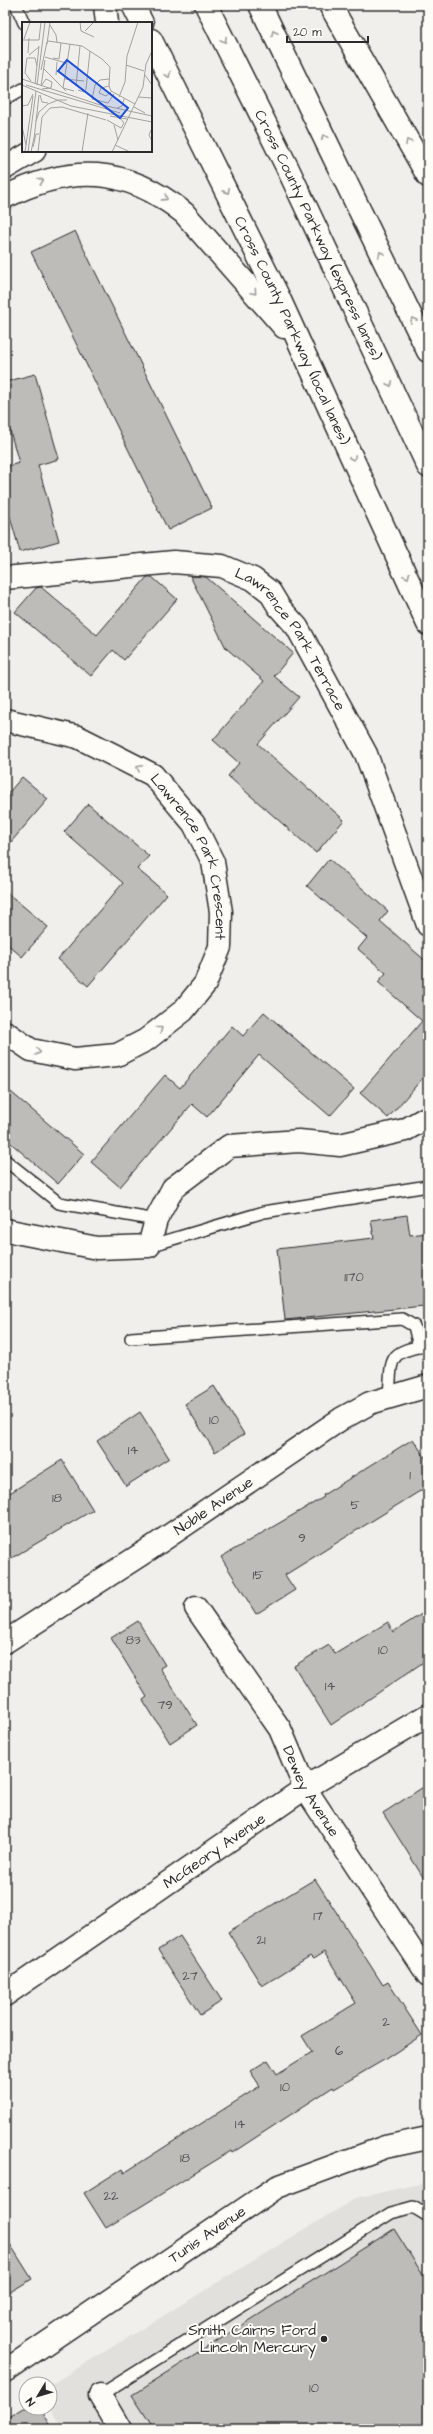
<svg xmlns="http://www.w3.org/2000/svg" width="433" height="2434" viewBox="0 0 433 2434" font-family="'Architects Daughter',sans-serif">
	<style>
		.built { fill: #e1e0dc }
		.building { fill: #bdbcb8; stroke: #2b2b2b }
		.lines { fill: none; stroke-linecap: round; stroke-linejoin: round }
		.lane-casing { stroke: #2b2b2b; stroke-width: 14 }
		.street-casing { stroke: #2b2b2b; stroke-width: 25 }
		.highway-casing { stroke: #2b2b2b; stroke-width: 25 }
		.lane { stroke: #fdfcf7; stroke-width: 11 }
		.street { stroke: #fdfcf7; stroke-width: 22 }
		.highway { stroke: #fdfcf7; stroke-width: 22 }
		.oneway { stroke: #9e9e9b }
		.poi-dot { fill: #2b2b2b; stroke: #fdfcf7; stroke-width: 1.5 }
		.labels { text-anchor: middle; stroke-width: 4; stroke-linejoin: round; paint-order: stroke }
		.number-label { font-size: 13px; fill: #504f4e }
		.street-label { font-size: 15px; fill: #2b2b2b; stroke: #fdfcf7 }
		.poi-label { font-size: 15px; fill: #2b2b2b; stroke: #fdfcf7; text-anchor: end }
		.inset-road { fill: none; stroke: #a1a19e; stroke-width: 1 }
		.view { fill: #1d4ed8; fill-opacity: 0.15; stroke: #1d4ed8; stroke-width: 2 }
		.inset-edge { fill: none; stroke: #2b2b2b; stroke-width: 2 }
	</style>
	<rect width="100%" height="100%" fill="#f0efeb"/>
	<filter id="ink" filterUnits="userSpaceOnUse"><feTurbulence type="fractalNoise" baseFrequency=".025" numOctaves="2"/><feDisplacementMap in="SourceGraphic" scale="8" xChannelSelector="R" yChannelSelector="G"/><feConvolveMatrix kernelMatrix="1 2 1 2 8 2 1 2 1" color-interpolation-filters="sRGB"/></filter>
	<g filter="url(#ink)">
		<!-- built -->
		<polygon class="built" points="428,2182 428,2429 63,2429 50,2408 50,2385 356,2198"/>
		<!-- building -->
		<g class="building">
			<polygon points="75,231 212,508 168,530 31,252"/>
			<polygon points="35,374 59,459 38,465 59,541 20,552 5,499 5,467 19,463 5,413 5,382"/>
			<polygon points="190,576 206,577 293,653 274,676 299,697 258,744 344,820 316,853 228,776 239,763 213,740 264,681 226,648"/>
			<polygon points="147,577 152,577 177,599 124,660 113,650 91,676 15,612 36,588 41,587 97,635"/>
			<polygon points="22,777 48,799 5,849 5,797"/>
			<polygon points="88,804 149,856 137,869 167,894 88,986 58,959 123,883 64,832"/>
			<polygon points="329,859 388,911 380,921 428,963 428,1072 388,1118 360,1093 422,1021 378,982 386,973 358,949 367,938 307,886"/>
			<polygon points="5,891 48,927 22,957 5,942"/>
			<polygon points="264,1012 354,1089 330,1116 259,1055 207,1117 192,1104 120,1187 91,1162 165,1075 180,1088 232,1026 243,1036"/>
			<polygon points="5,1087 84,1154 58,1184 5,1138"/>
			<polygon points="407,1215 410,1235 428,1233 428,1302 423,1303 424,1306 285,1320 277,1249 374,1238 371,1220"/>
			<polygon points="214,1386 244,1434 215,1452 185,1404"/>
			<polygon points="140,1412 169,1458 126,1486 97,1441"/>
			<polygon points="413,1439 428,1462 428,1486 285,1575 295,1590 256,1614 221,1557 324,1497 323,1495"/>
			<polygon points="62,1460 93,1510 5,1562 5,1496"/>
			<polygon points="428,1610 428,1659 331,1725 294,1666 329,1645 335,1654 388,1622 393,1632"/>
			<polygon points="138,1621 165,1665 160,1668 197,1725 170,1743 143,1700 147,1697 111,1638"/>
			<polygon points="428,1784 428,1885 383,1813"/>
			<polygon points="315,1879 383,1985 388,1982 422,2035 384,2060 334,2089 333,2087 232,2153 231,2151 106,2228 84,2193 122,2169 124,2173 260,2086 250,2071 268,2060 277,2074 312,2052 302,2036 356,2003 324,1952 313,1959 310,1956 262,1986 228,1932"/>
			<polygon points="180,1936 222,2001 200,2015 158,1950"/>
			<polygon points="394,2229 428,2283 428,2429 154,2429 132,2395"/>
			<polygon points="5,2236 32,2279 5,2295"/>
			<polygon points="23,2408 40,2408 53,2429 5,2429 5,2419"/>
		</g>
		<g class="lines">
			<defs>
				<g id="lane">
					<polyline points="16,5 24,23"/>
					<polyline points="5,99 23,89"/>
					<polyline points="5,1160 59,1203 156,1220"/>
					<polyline points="149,1246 264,1212 428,1186"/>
					<polyline points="131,1338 402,1319 414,1326 419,1347"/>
					<path d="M389,1397c3,-39 -3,-45 39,-52"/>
					<polyline points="100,2395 391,2213 413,2207 428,2216"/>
				</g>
				<g id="street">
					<path id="s1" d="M5,578l169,-16 48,4 31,13 17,13 9,15 18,20 69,127 62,171"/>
					<path id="s2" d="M5,720l73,17 75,38 41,49 19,38 8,50 -1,35 -15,37 -22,27 -37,29 -29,15 -42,4 -44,-9 -26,-18"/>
					<polyline points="5,1230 97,1248 149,1246 156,1220 173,1188 229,1146 299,1141 340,1145 405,1130 428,1117"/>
					<path id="s3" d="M196,1608l84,121 25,59 123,187"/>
					<path id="s4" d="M5,1642l146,-94 190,-129 29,-16 58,-17"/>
					<path id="s5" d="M5,1995l300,-207 123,-73"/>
					<path id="s6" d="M5,2371l272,-184 108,-40 43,-9"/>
					<polyline points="100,2395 120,2429"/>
				</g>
				<g id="highway">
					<polyline points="105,5 107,23"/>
					<polyline points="133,5 142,23"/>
					<path id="s7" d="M206,5l82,164 140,297"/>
					<polyline points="260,5 428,351"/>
					<polyline points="330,5 428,176"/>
					<path id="s8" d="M151,40l127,256 150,328"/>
					<polyline points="5,168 34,151"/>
					<path d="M5,197c66,-33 121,-31 179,16l100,114"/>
				</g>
			</defs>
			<!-- lane casing -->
			<use href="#lane" class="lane-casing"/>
			<!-- street casing -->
			<use href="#street" class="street-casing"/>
			<!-- highway casing -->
			<use href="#highway" class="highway-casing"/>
			<!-- lane -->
			<use href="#lane" class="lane"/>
			<!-- street -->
			<use href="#street" class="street"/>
			<!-- highway -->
			<use href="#highway" class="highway"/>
		</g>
		<!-- one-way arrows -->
		<defs><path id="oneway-chevron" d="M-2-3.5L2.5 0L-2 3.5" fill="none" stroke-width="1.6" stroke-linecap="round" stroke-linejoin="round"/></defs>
		<g class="oneway">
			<use href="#oneway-chevron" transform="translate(274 33) rotate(-116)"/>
			<use href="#oneway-chevron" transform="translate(224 40) rotate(63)"/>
			<use href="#oneway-chevron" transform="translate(168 75) rotate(63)"/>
			<use href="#oneway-chevron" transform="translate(324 137) rotate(-116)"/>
			<use href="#oneway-chevron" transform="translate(408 142) rotate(-120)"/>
			<use href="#oneway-chevron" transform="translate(41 181) rotate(-18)"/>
			<use href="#oneway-chevron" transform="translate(227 191) rotate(63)"/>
			<use href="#oneway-chevron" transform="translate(165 198) rotate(33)"/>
			<use href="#oneway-chevron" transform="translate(381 254) rotate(-116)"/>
			<use href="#oneway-chevron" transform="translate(254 292) rotate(49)"/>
			<use href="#oneway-chevron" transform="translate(413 320) rotate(-115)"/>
			<use href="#oneway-chevron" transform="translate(390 384) rotate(65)"/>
			<use href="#oneway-chevron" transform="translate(353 458) rotate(65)"/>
			<use href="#oneway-chevron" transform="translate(407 576) rotate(65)"/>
			<use href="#oneway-chevron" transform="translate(139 768) rotate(-153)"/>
			<use href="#oneway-chevron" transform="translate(160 1029) rotate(-38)"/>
			<use href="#oneway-chevron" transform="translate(38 1052) rotate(11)"/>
		</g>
	</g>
	<!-- markers -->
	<circle class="poi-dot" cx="324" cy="2339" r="4"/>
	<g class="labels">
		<!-- number labels -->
		<g class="number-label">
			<text x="354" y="1281">1170</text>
			<text x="214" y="1424">10</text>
			<text x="133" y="1454">14</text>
			<text x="410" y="1479">1</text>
			<text x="57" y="1502">18</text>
			<text x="355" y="1509">5</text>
			<text x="302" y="1542">9</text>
			<text x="258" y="1579">15</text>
			<text x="133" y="1644">83</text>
			<text x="383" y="1654">10</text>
			<text x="330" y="1690">14</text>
			<text x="165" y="1709">79</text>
			<text x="318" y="1920">17</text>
			<text x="261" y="1944">21</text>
			<text x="190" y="1980">27</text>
			<text x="386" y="2026">2</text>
			<text x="339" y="2055">6</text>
			<text x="285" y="2091">10</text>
			<text x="240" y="2128">14</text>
			<text x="185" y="2162">18</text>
			<text x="111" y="2200">22</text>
			<text x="314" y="2392">10</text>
		</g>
		<!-- street labels -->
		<g class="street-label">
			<text dy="5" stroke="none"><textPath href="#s7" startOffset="256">Cross County Parkway (express lanes)</textPath></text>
			<text dy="5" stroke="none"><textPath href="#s8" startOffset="323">Cross County Parkway (local lanes)</textPath></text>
			<text dy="5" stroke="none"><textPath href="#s1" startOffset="322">Lawrence Park Terrace</textPath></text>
			<text dy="5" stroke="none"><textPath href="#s2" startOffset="252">Lawrence Park Crescent</textPath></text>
			<text dy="5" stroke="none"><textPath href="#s4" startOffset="249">Noble Avenue</textPath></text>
			<text dy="5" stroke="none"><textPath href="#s3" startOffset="217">Dewey Avenue</textPath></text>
			<text dy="5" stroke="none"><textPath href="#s5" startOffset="254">McGeory Avenue</textPath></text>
			<text dy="5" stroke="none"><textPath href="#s6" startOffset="244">Tunis Avenue</textPath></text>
		</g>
		<!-- poi labels -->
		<g class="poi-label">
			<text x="316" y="2335">Smith Cairns Ford<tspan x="316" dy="17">Lincoln Mercury</tspan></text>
		</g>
	</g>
	<!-- overview -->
	<g transform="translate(22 22)">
		<rect width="130" height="130" fill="#f0efeb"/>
		<path class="inset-road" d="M58,0l1,9 13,6M28,3l6,10 1,7M63,9l9,-9M2,17l6,-17M0,18h17M17,18l2,-18M26,19l34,5 20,13 8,8 -1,19 2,5 24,13M25,22l3,-22M48,22l-7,44 11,3M6,31l1,-15M7,33l10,-8M23,35l21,6M31,36l6,1 2,-16M104,43l18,6M21,46l23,23M19,48l6,-28M34,53l1,-13M123,53l7,10M0,57l75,25 55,12M43,57l19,2M87,57l-9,1 -5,5 -3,14 16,4 6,-9M9,59l-6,-8 2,-15h8l2,8M13,62l4,-38M0,63l49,21 81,16M4,63l94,28M15,63l8,-63M19,64l4,-26M19,64l5,-7 6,3 -1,6 -9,1M54,64l4,-40M87,64l-8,2 -2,5 7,3 5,-4M56,68l6,2 2,-3 4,-38M18,73l2,7 6,1M97,75l6,-15 2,-26 11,-34M116,75l14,1M0,84l6,-1 5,-11M112,85l11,6M95,86l5,-2 2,-7M88,94l17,3M85,98l14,8 3,-5 -3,-4M14,99l3,-9 9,-8 10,-4h9M92,103l4,15M0,104l4,19M130,106l-3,7 3,6M12,117l5,-44M93,123l15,7M11,125l3,-13h3M3,130l8,-56M6,130l8,-61M9,130l3,-14M16,130l4,-35 8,-9 12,-1 44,13M60,130l6,-39M90,130l31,-65 3,-23 6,-13"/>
		<path class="view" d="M45,38l61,48 -8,10 -62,-47z"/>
		<rect width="130" height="130" class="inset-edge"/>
	</g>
	<!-- margin -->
	<rect width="433" height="2434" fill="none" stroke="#fdfcf7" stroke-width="20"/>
	<rect x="10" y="10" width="413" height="2414" fill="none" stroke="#2b2b2b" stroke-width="1.5" filter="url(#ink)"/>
	<!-- north arrow -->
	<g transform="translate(38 2396) rotate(232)"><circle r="19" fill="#fdfcf7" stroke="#a9a8a5"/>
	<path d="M0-3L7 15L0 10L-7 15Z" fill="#2b2b2b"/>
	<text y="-6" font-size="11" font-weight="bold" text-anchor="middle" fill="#2b2b2b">N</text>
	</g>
	<!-- scale -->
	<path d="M287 36v6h81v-6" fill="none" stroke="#2b2b2b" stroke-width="2"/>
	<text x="293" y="36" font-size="12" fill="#2b2b2b" stroke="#fdfcf7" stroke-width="3" paint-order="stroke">20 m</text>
</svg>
